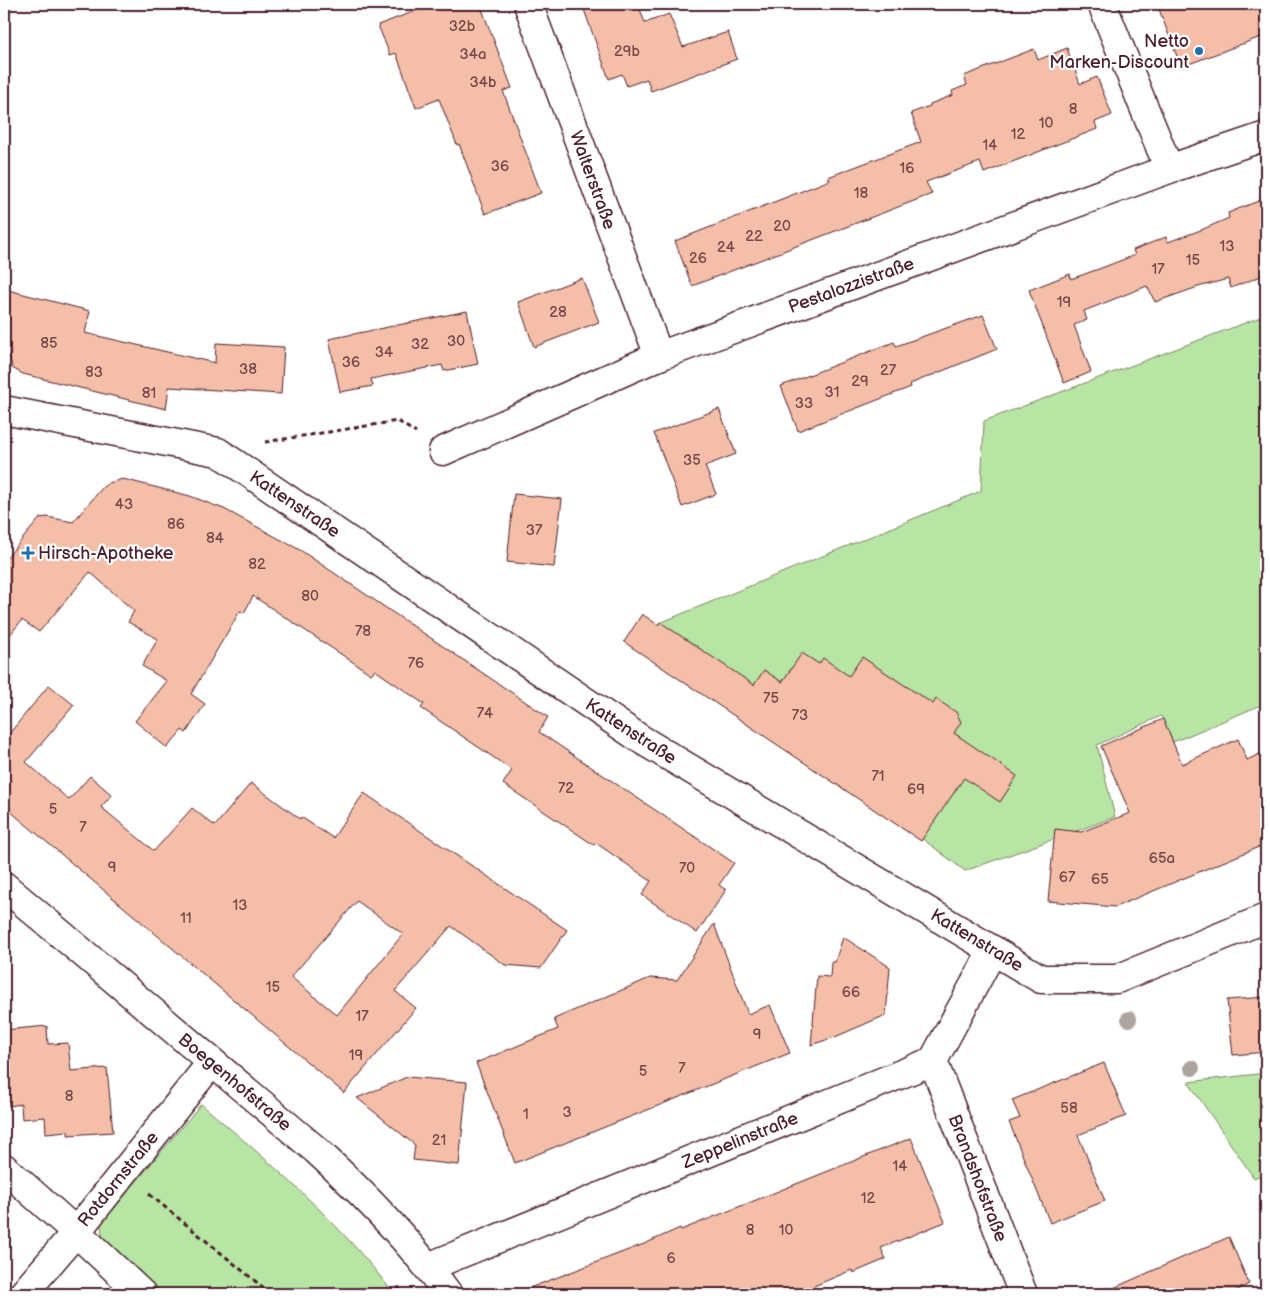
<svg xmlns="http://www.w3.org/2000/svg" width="1270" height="1298" viewBox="0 0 1270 1298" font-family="'Balsamiq Sans',sans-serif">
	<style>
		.green { fill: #b7e5a3; stroke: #808267 }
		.building { fill: #f5bea8; stroke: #4a1f2b; fill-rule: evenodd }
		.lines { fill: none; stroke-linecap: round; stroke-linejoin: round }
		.street-casing { stroke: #4a1f2b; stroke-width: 31 }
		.path { stroke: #4a1f2b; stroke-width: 3; stroke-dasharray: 5 4; stroke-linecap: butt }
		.street { stroke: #fff; stroke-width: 28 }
		.tree { fill: #aea49e }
		.poi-dot { fill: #1f6fb2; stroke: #fff; stroke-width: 2 }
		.labels { text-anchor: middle; stroke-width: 4.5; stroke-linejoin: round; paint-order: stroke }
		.number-label { font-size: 15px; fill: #75474a }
		.poi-label { font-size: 18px; fill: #4a1f2b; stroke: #fff; text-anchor: end }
		.street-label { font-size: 18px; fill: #4a1f2b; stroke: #fff }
	</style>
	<rect width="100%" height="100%" fill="#fff"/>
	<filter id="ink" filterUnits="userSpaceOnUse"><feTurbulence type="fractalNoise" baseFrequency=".02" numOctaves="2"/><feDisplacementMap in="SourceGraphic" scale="10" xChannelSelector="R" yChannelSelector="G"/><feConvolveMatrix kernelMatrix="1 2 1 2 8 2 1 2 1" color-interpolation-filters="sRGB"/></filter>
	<g filter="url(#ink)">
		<!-- green -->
		<g class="green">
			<polygon points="1266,315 1266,703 1173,742 1161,716 1097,745 1115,817 965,871 645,629 981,491 984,421"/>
			<polygon points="1266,1073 1266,1173 1254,1178 1188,1082"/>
			<path d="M201,1104c71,60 137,116 193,190h-238l-53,-46 -2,-24z"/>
		</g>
		<!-- building -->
		<g class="building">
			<polygon points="434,4 480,4 512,88 503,91 541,193 485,214 459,144 457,145 439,99 416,108 396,53 390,55 378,25"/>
			<polygon points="582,4 638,4 645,23 669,14 683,47 728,32 737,59 651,91 647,79 627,86 622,74 609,79"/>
			<polygon points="1157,4 1266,4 1266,35 1181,67"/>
			<polygon points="1067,48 1080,84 1097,77 1112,115 1095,122 1097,129 984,173 980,162 926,182 932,194 692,286 675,241 830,180 828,177 921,142 911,113 930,106 930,104 953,95 952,91 967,85 964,76 1034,49 1038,60"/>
			<polygon points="1266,198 1266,274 1231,288 1228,279 1198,287 1155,302 1147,286 1084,311 1087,320 1074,325 1091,372 1064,383 1029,290 1070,274 1071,279 1104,267 1135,255 1133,250 1166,237 1168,242 1201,230 1229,218 1228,213"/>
			<polygon points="582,278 599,322 534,347 518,302"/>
			<polygon points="4,289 90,311 85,333 215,363 216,343 284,347 281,394 169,387 166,409 23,374 12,368 9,352 4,351"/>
			<polygon points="467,311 478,364 444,371 442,365 371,379 373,386 340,392 329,339"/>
			<polygon points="983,315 997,349 910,384 911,387 798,431 781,386 894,342 896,346"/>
			<polygon points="719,409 736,454 705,466 716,494 682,507 654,433"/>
			<polygon points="123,479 190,496 224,509 300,550 548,717 539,732 734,863 719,885 726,890 697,933 642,895 651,881 596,843 594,845 503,784 512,770 421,708 424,704 375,670 371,674 253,596 244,613 240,611 191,694 205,704 186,733 182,730 167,748 135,721 167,681 142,666 158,639 128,622 134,611 90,572 39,632 22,620 4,642 4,561 40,518 47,517 73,522 103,487 109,483"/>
			<polygon points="514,494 562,499 554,567 507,562"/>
			<polygon points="642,614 658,625 660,622 754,685 764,670 782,682 802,653 819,664 823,658 849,676 862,657 933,704 936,699 956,712 961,722 954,733 1017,776 1000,802 964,778 921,841 624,642"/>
			<path d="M49,685l25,20 -48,57 43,38 21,-24 22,19 -11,12 53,44 38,-43 23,18 36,-43 49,36 1,-2 32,21 31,-45 203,137 -26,38 -36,-3 -54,-39 -56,65 21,17 -72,85 -340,-287v-66zM357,901l46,33 -66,81 -46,-38z"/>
			<polygon points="1163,719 1182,764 1238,739 1247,760 1266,751 1266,844 1115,907 1048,901 1055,829 1081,832 1130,813 1101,746"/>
			<polygon points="714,924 748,1014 770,1005 790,1053 515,1163 476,1063 558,1029 554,1019 650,978 677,980"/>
			<polygon points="843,937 890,967 886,1015 835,1037 811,1045 817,976 830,977 831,962 835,962"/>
			<polygon points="1266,997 1266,1052 1233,1055 1227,1000"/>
			<polygon points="47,1026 48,1044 68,1043 71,1071 107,1068 113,1132 68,1135 68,1131 46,1133 45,1117 22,1119 21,1104 9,1106 7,1088 4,1088 4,1030"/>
			<polygon points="1104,1063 1126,1116 1078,1135 1105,1201 1050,1223 1009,1122 1020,1118 1012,1100"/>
			<polygon points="407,1077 467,1082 459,1165 413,1160 415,1145 357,1098"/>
			<polygon points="911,1138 945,1222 881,1248 886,1259 853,1273 852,1270 795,1294 520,1294 519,1292 644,1244 680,1228 681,1230"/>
			<polygon points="1229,1237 1249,1284 1230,1294 1100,1294"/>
		</g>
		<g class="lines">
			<defs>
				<g id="street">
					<polyline points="528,4 659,356"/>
					<polyline points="1102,4 1169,169"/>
					<polyline points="4,410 218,452 642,740 1041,979 1117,979 1266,918"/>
					<polyline points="443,451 659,356 1169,169 1266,136"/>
					<path d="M4,886l312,264c48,44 94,91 132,144"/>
					<polyline points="933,1061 1023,1294"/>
					<polyline points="4,1168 76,1232 142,1294"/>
					<polyline points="428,1267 933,1061 993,950"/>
					<polyline points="23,1294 76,1232 212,1062"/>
				</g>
			</defs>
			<!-- street casing -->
			<use href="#street" class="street-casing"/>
			<!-- path -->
			<g class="path">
				<polyline points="265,442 398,421 416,433"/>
				<polyline points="149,1194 271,1294"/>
				<polyline points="390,1294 400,1287"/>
			</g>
			<!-- street -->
			<use href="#street" class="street"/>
		</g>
		<!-- trees -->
		<g class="tree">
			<circle cx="1129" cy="1019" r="8"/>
			<circle cx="1192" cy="1068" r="8"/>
		</g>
	</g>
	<!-- markers -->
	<g class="poi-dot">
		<circle cx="1199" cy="51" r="5"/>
		<path d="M25.5 545.5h5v5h5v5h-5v5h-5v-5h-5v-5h5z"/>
	</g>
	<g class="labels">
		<!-- number labels -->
		<g class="number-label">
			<text x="462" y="31">32b</text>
			<text x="627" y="56">29b</text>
			<text x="473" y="59">34a</text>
			<text x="483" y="87">34b</text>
			<text x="1073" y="114">8</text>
			<text x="1046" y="128">10</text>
			<text x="1018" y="139">12</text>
			<text x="990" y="150">14</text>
			<text x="500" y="171">36</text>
			<text x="907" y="173">16</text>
			<text x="861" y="198">18</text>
			<text x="782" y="231">20</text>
			<text x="754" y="241">22</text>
			<text x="1227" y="251">13</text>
			<text x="726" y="252">24</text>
			<text x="698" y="263">26</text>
			<text x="1193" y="265">15</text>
			<text x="1158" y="274">17</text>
			<text x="1064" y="307">19</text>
			<text x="558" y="317">28</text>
			<text x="456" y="346">30</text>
			<text x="49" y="348">85</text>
			<text x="420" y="349">32</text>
			<text x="384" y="357">34</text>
			<text x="351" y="367">36</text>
			<text x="248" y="374">38</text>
			<text x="888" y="375">27</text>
			<text x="94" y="377">83</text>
			<text x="860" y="386">29</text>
			<text x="832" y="397">31</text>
			<text x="149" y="398">81</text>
			<text x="804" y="408">33</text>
			<text x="692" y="465">35</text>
			<text x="124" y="509">43</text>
			<text x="176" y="529">86</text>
			<text x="534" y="535">37</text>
			<text x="215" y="543">84</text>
			<text x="257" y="569">82</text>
			<text x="310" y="601">80</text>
			<text x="363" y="636">78</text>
			<text x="416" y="668">76</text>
			<text x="771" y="703">75</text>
			<text x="485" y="718">74</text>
			<text x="800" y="720">73</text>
			<text x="878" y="781">71</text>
			<text x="566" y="793">72</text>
			<text x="916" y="794">69</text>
			<text x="53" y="814">5</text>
			<text x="83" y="832">7</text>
			<text x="1162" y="863">65a</text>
			<text x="112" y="872">9</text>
			<text x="687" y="873">70</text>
			<text x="1067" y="882">67</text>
			<text x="1100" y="884">65</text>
			<text x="240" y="910">13</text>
			<text x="186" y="923">11</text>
			<text x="273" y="992">15</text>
			<text x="851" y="997">66</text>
			<text x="362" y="1021">17</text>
			<text x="757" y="1039">9</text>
			<text x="356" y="1060">19</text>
			<text x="682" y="1073">7</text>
			<text x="643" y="1076">5</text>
			<text x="69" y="1101">8</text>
			<text x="1069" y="1113">58</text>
			<text x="567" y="1117">3</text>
			<text x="526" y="1119">1</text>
			<text x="439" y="1145">21</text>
			<text x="900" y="1171">14</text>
			<text x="868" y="1203">12</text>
			<text x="750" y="1235">8</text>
			<text x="786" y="1235">10</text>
			<text x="671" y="1263">6</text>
		</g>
		<!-- poi labels -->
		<g class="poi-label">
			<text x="1189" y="47">Netto<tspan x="1189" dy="21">Marken-Discount</tspan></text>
			<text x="38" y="559" text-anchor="start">Hirsch-Apotheke</text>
		</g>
		<!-- street labels -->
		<g class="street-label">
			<text transform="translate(593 180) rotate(70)" y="6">Walterstraße</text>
			<text transform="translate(851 285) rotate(-20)" y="6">Pestalozzistraße</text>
			<text transform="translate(295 504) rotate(34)" y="6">Kattenstraße</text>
			<text transform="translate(631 731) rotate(33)" y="6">Kattenstraße</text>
			<text transform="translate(977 940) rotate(31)" y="6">Kattenstraße</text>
			<text transform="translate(235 1082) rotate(40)" y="6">Boegenhofstraße</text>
			<text transform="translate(740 1140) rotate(-22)" y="6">Zeppelinstraße</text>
			<text transform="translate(978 1178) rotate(69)" y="6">Brandshofstraße</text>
			<text transform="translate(118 1179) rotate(-51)" y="6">Rotdornstraße</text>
		</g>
	</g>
	<!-- margin -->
	<rect width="1270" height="1298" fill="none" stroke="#fff" stroke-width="20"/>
	<rect x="10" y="10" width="1250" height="1278" fill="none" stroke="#4a1f2b" stroke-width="2" filter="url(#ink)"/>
</svg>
